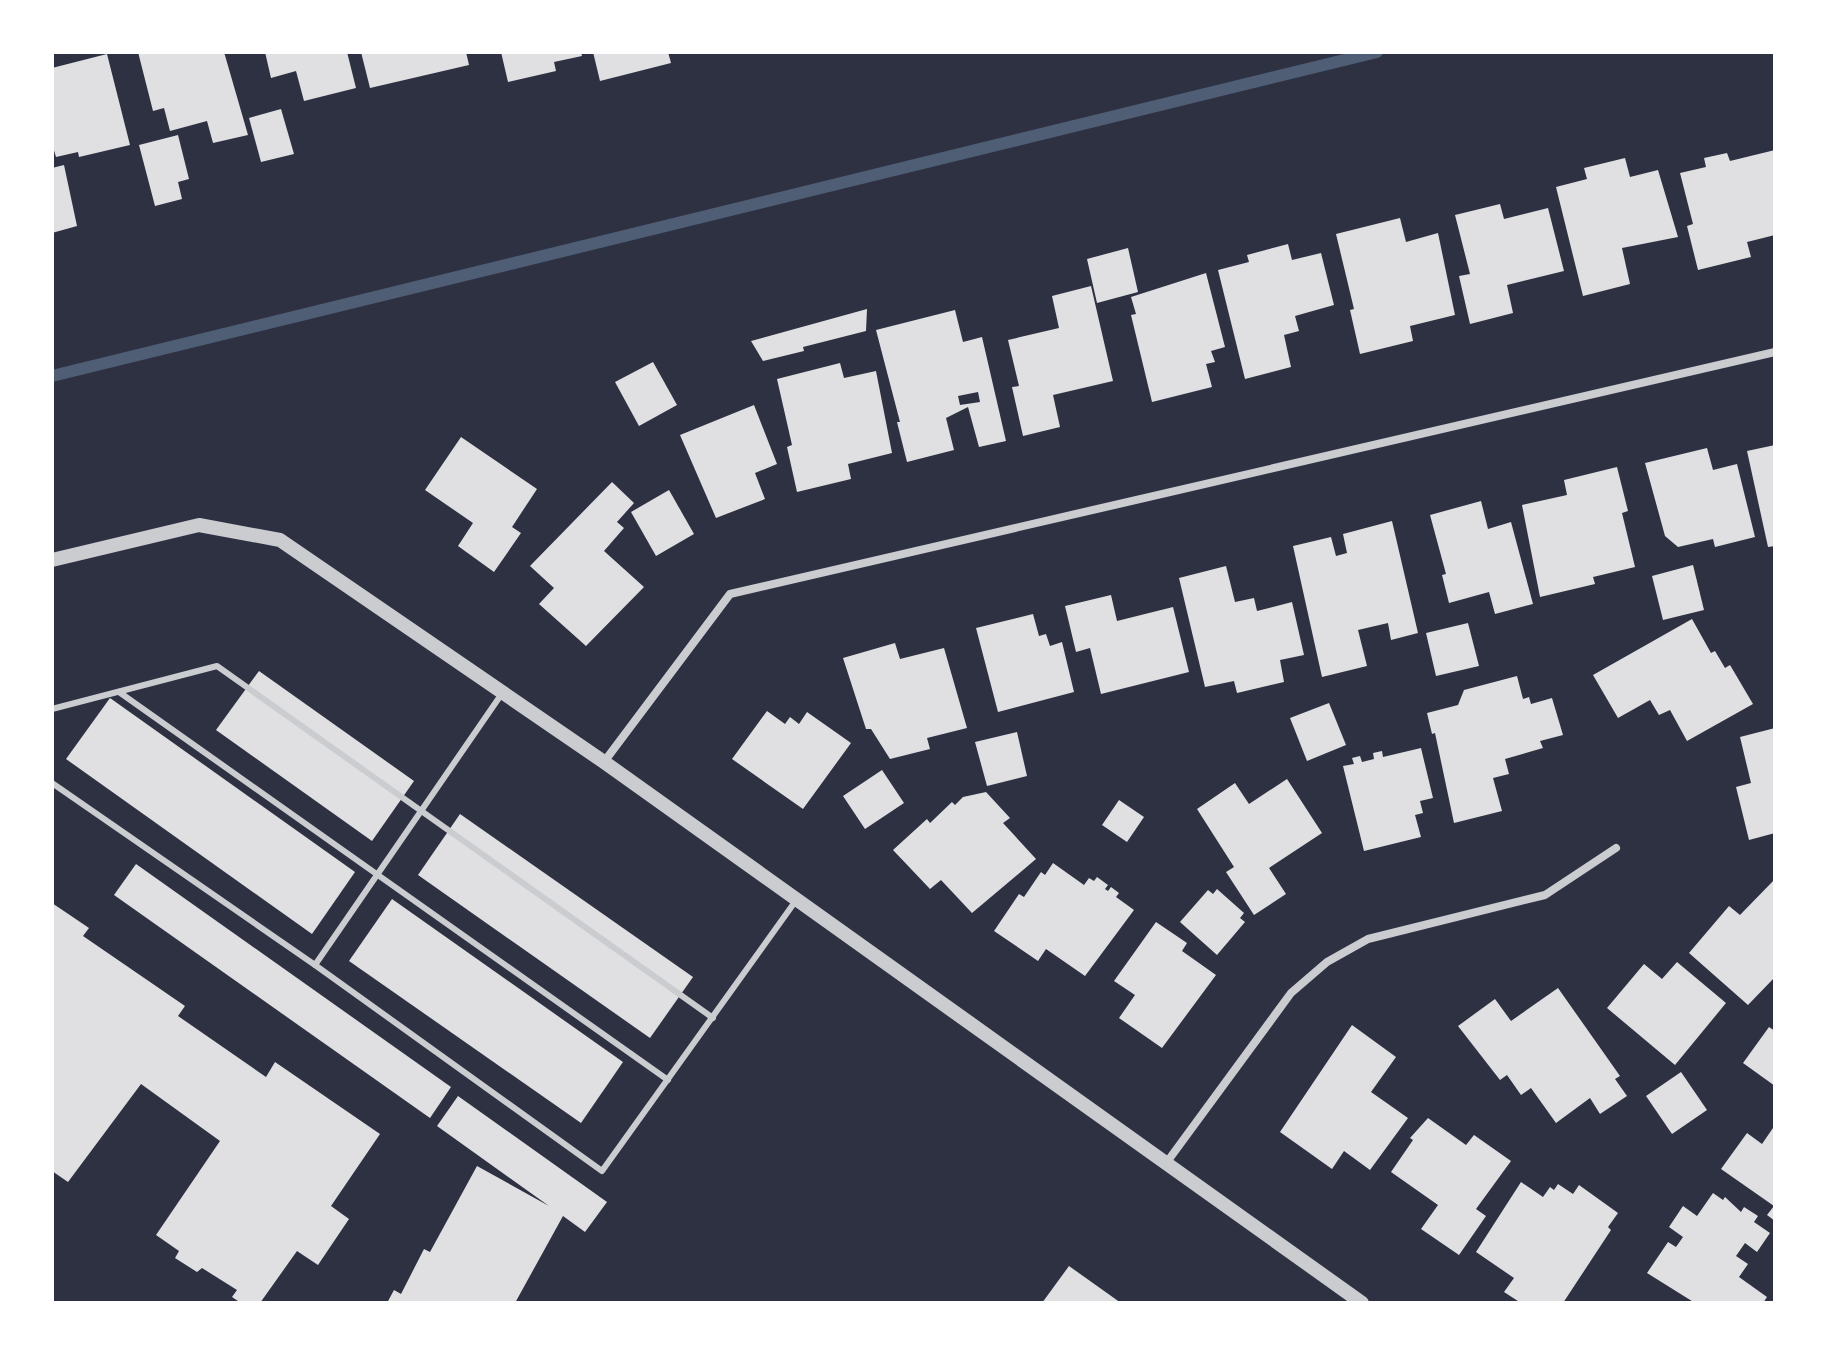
<svg xmlns="http://www.w3.org/2000/svg" width="1827" height="1355" viewBox="0 0 1827 1355" font-family="Lato,sans-serif">
	<style>
		.lines { fill: none; stroke-linecap: round; stroke-linejoin: round }
		.stream { stroke: #4f5d75; stroke-width: 12 }
		.building { fill: #e0e0e3; fill-rule: evenodd }
		.service { stroke: #caccd0; stroke-width: 6 }
		.minor { stroke: #caccd0; stroke-width: 8 }
		.tertiary { stroke: #caccd0; stroke-width: 14 }
	</style>
	<rect width="100%" height="100%" fill="#2d3142"/>
	<g class="lines">
		<!-- stream -->
		<polyline class="stream" points="52,376 1377,52"/>
	</g>
	<!-- building -->
	<g class="building">
		<polygon points="138,52 224,52 248,135 213,143 207,121 170,131 164,108 153,111"/>
		<polygon points="265,52 347,52 356,88 304,101 296,71 271,78"/>
		<polygon points="361,52 466,52 469,65 370,88"/>
		<polygon points="501,52 581,52 582,56 554,62 556,71 508,82"/>
		<polygon points="593,52 668,52 671,63 600,81"/>
		<polygon points="107,54 130,145 79,157 78,152 56,157 52,144 52,68"/>
		<polygon points="281,109 294,154 261,162 249,118"/>
		<polygon points="178,135 189,179 178,182 182,199 155,206 139,145"/>
		<polygon points="1775,150 1775,235 1747,242 1751,257 1698,270 1687,226 1693,224 1680,173 1706,167 1704,158 1727,153 1730,161"/>
		<polygon points="1625,158 1630,177 1658,170 1678,237 1622,248 1630,284 1583,296 1556,187 1587,179 1584,168"/>
		<polygon points="64,165 77,226 52,233 52,168"/>
		<polygon points="1500,204 1504,219 1548,208 1564,271 1507,285 1513,313 1470,324 1459,276 1470,274 1455,215"/>
		<polygon points="1400,218 1406,242 1438,233 1455,315 1410,326 1413,341 1360,354 1350,310 1354,309 1336,234"/>
		<polygon points="1288,244 1292,260 1321,253 1334,305 1295,316 1299,331 1284,335 1291,367 1245,379 1218,270 1249,262 1247,255"/>
		<polygon points="1128,248 1138,292 1097,303 1087,259"/>
		<polygon points="1206,273 1225,347 1211,351 1215,362 1206,364 1212,387 1152,402 1131,315 1136,314 1131,297"/>
		<polygon points="1091,286 1113,381 1053,395 1060,427 1023,436 1012,387 1019,386 1008,340 1059,328 1052,296"/>
		<polygon points="867,309 866,331 803,347 804,351 763,361 751,341"/>
		<path d="M955,310l8,32 19,-5 24,104 -27,6 -11,-40 -22,11 8,32 -47,12 -10,-40h3l-24,-92zM978,392l2,10 -20,3 -2,-9z"/>
		<polygon points="653,362 677,405 639,426 615,382"/>
		<polygon points="840,363 844,378 876,371 892,453 848,464 851,479 797,492 787,447 792,445 777,379"/>
		<polygon points="754,405 777,464 755,473 765,499 716,518 680,435"/>
		<polygon points="461,437 537,489 512,527 521,533 494,572 458,546 473,523 425,490"/>
		<polygon points="1775,445 1775,546 1768,547 1747,451"/>
		<polygon points="1707,448 1713,470 1737,464 1755,537 1715,547 1713,539 1678,547 1665,536 1645,463"/>
		<polygon points="1617,467 1628,511 1622,513 1635,567 1593,577 1595,584 1540,597 1522,505 1567,495 1564,480"/>
		<polygon points="612,482 634,503 617,522 624,528 604,551 644,587 586,646 539,604 554,588 530,566"/>
		<polygon points="669,490 694,534 656,556 631,512"/>
		<polygon points="1481,501 1488,529 1511,522 1533,604 1495,614 1489,592 1449,603 1442,575 1446,574 1430,515"/>
		<polygon points="1392,521 1418,633 1391,640 1388,623 1358,630 1367,666 1322,677 1293,546 1331,537 1336,556 1347,553 1343,534"/>
		<polygon points="1693,565 1704,610 1663,620 1652,576"/>
		<polygon points="1226,566 1235,602 1254,598 1257,611 1292,602 1304,655 1280,660 1284,682 1237,693 1234,681 1205,687 1179,578"/>
		<polygon points="1111,595 1117,621 1173,607 1189,672 1101,694 1090,648 1076,652 1065,606"/>
		<polygon points="1033,614 1039,636 1046,634 1050,646 1062,642 1074,692 998,712 976,628"/>
		<polygon points="1692,619 1711,653 1715,651 1725,668 1730,665 1753,704 1687,741 1670,710 1659,715 1650,700 1618,718 1593,675"/>
		<polygon points="1468,623 1479,666 1436,676 1426,633"/>
		<polygon points="895,643 900,659 944,648 967,728 927,738 930,749 890,759 871,729 866,729 843,658"/>
		<polygon points="259,671 414,781 372,841 216,730"/>
		<polygon points="1517,676 1523,699 1529,697 1531,704 1552,698 1563,735 1540,741 1543,748 1505,759 1509,774 1493,778 1502,811 1454,823 1435,733 1432,734 1427,713 1458,705 1464,690"/>
		<polygon points="110,698 355,872 312,934 66,759"/>
		<polygon points="1329,703 1346,745 1307,761 1290,718"/>
		<polygon points="767,711 785,724 790,717 799,724 807,712 851,743 803,809 732,759"/>
		<polygon points="1775,728 1775,833 1749,840 1736,787 1751,783 1740,737"/>
		<polygon points="1017,732 1027,776 987,786 975,742"/>
		<polygon points="1421,748 1433,798 1420,801 1423,813 1415,815 1421,837 1364,851 1343,766 1354,764 1352,758 1360,756 1362,762 1374,759 1373,753 1382,751 1383,757"/>
		<polygon points="882,770 904,803 865,829 843,796"/>
		<polygon points="1287,779 1322,833 1269,868 1286,894 1254,915 1226,872 1234,867 1197,809 1235,783 1249,804"/>
		<polygon points="986,792 1010,818 1003,823 1036,859 972,913 941,880 930,889 893,850 927,819 930,823 952,802 955,805 963,797"/>
		<polygon points="1119,800 1144,817 1127,842 1102,825"/>
		<polygon points="460,814 693,977 650,1038 418,875"/>
		<polygon points="1053,863 1084,885 1089,878 1094,881 1097,877 1108,885 1105,889 1108,891 1111,887 1119,893 1116,897 1134,910 1085,976 1046,949 1038,961 994,931 1019,894 1024,897 1041,872 1045,875"/>
		<polygon points="136,864 451,1087 430,1118 114,895"/>
		<polygon points="1775,879 1775,977 1748,1005 1689,953 1729,906 1740,915"/>
		<polygon points="1217,889 1244,913 1240,918 1245,922 1217,955 1180,922 1208,890 1213,894"/>
		<polygon points="392,899 623,1062 581,1123 349,961"/>
		<polygon points="52,903 89,928 83,936 185,1006 178,1016 266,1077 275,1062 380,1134 331,1206 349,1219 318,1265 297,1251 260,1303 241,1303 232,1297 237,1290 202,1268 197,1272 175,1258 179,1251 156,1235 220,1141 141,1084 68,1182 52,1171"/>
		<polygon points="1156,922 1187,943 1182,951 1216,975 1162,1048 1119,1018 1135,995 1114,981"/>
		<polygon points="1677,962 1726,1003 1675,1065 1607,1008 1644,964 1662,979"/>
		<polygon points="1558,988 1620,1076 1615,1079 1627,1096 1600,1114 1590,1098 1556,1123 1531,1088 1521,1095 1507,1075 1500,1080 1458,1026 1495,999 1511,1021"/>
		<polygon points="1352,1025 1396,1057 1371,1092 1408,1118 1370,1170 1344,1151 1332,1169 1280,1132"/>
		<polygon points="1769,1027 1775,1031 1775,1086 1743,1063"/>
		<polygon points="1681,1072 1707,1110 1672,1134 1646,1096"/>
		<polygon points="458,1096 607,1202 585,1232 563,1216 515,1303 387,1303 394,1290 401,1294 424,1249 430,1252 477,1166 549,1206 437,1126"/>
		<polygon points="1428,1118 1466,1145 1474,1135 1511,1161 1476,1209 1486,1216 1459,1255 1421,1229 1438,1205 1391,1172 1413,1140 1410,1138"/>
		<polygon points="1775,1125 1775,1221 1767,1215 1774,1206 1721,1169 1747,1133 1762,1144"/>
		<polygon points="1521,1182 1543,1197 1550,1187 1554,1190 1558,1184 1573,1194 1579,1185 1618,1213 1608,1227 1611,1230 1563,1303 1521,1303 1504,1292 1514,1278 1476,1252"/>
		<polygon points="1713,1193 1723,1200 1725,1197 1741,1212 1744,1207 1758,1216 1754,1222 1770,1233 1757,1252 1745,1243 1736,1256 1748,1264 1739,1277 1767,1297 1763,1303 1695,1303 1647,1273 1668,1242 1676,1247 1683,1237 1669,1227 1683,1206 1697,1216"/>
		<polygon points="1069,1266 1121,1303 1042,1303"/>
	</g>
	<g class="lines">
		<!-- service -->
		<g class="service">
			<polyline points="119,692 668,1080"/>
			<polyline points="52,709 217,666 713,1018"/>
			<polyline points="52,783 315,965 602,1171 797,899"/>
			<polyline points="315,965 503,692"/>
		</g>
		<!-- minor -->
		<g class="minor">
			<polyline points="604,762 730,594 1775,352"/>
			<polyline points="1167,1162 1291,993 1327,962 1368,939 1545,895 1616,848"/>
		</g>
		<!-- tertiary -->
		<polyline class="tertiary" points="52,560 199,525 280,540 604,762 1362,1303"/>
	</g>
	<!-- border -->
	<rect width="1827" height="1355" fill="none" stroke="#ffffff" stroke-width="108"/>
</svg>
